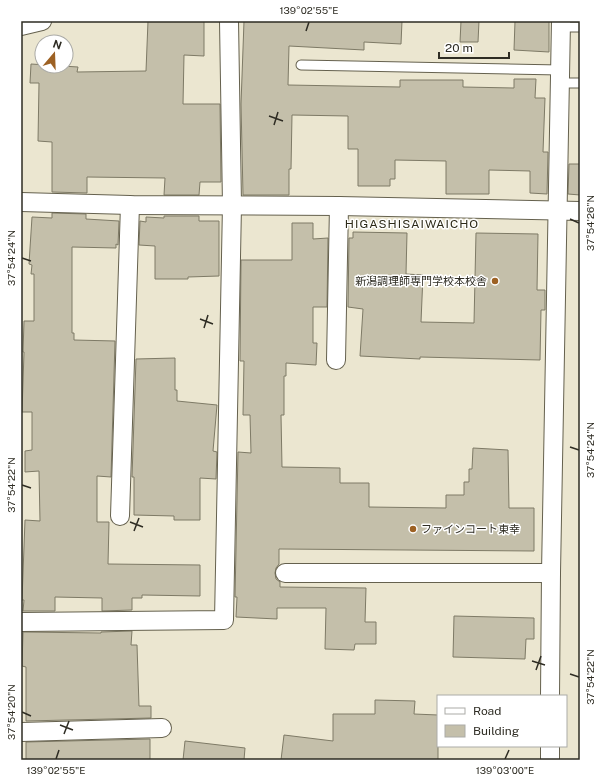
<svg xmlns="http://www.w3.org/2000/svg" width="601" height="781" viewBox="0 0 601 781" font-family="'Public Sans','Noto Sans JP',sans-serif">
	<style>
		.building { fill: #c4bfaa; stroke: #7e7a66 }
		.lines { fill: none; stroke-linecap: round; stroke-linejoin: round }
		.lane-casing { stroke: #65614e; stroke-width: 11 }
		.street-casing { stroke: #65614e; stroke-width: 20 }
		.lane { stroke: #fff; stroke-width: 9 }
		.street { stroke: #fff; stroke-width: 18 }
		.ticks { fill: none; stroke: #2e2c23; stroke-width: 1.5 }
		.poi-dot { fill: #9d6123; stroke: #fff; stroke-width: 1.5 }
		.labels { text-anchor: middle; stroke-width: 3; stroke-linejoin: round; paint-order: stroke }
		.poi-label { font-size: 11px; fill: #2e2c23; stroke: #fff; text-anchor: end }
		.neighbourhood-label { font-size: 12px; letter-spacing: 1px; fill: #2d2a18; stroke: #fff }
		.neatline { fill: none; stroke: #2e2c23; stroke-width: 1.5 }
		.ticks-label { font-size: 10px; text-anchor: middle; fill: #2e2c23 }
	</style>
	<rect width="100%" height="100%" fill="#ebe6d0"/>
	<!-- building -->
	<g class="building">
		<polygon points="148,21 204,21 204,56 184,55 183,104 220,104 221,182 200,182 199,195 164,195 165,178 87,177 87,193 52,192 52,142 38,141 39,83 30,83 31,64 78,67 77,72 146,71"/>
		<polygon points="244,21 402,21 401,44 364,42 364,50 289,46 288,85 400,87 400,80 463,80 463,87 514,88 514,79 536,79 535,98 545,98 543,152 548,152 547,194 530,193 530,171 489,170 489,194 446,194 446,161 395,160 395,179 390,179 390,186 358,186 358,149 348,149 348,116 292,115 291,169 289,169 289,195 243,195 241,104"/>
		<polygon points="461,21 479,21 478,42 460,42"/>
		<polygon points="515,21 549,21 549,52 514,50"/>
		<polygon points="569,164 580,164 580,195 568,194"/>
		<polygon points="52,213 86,214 86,219 119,221 118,245 116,244 116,248 72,247 72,333 74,333 74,340 115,341 111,477 97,476 97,522 109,522 108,564 200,565 200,596 142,595 142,598 132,598 132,610 102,611 102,598 55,597 55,611 23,611 24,600 22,600 25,520 40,521 39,471 25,472 25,451 32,450 32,412 22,412 24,352 23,352 24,321 34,321 34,274 31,274 32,265 29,264 32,217 52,218"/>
		<polygon points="164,216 199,216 199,221 219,221 219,276 188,277 188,279 155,279 155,246 139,245 140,221 146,222 146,217 164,218"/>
		<polygon points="292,223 313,223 313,239 328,238 327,307 313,307 313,343 317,343 316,365 286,363 286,376 284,376 284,415 281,415 282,467 340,468 340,483 369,483 369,507 446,508 446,495 464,495 464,482 469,482 469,469 472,469 473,448 508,450 509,508 534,508 534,551 279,549 279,564 276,568 275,573 276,579 280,582 280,587 366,588 365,622 376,622 376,644 355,644 354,650 325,649 326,608 277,608 277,619 236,617 237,597 235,597 238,452 251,453 250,415 243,415 244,361 240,361 241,260 292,260"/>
		<polygon points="353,232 407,233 406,274 423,275 421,322 474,323 476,233 538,234 537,290 545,290 545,310 541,310 540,360 420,357 420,359 360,356 363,309 348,307 349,238 353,238"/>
		<polygon points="175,358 175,390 177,390 177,401 217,405 213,451 217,452 216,479 200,478 200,520 174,520 174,516 134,515 134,477 132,477 136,359"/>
		<polygon points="454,616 534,618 534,639 526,639 525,659 453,657"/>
		<polygon points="132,631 131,645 137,645 139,706 151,706 151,718 26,721 26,667 22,666 23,632 101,633 101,632"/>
		<polygon points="375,700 415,701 414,714 438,715 438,760 281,760 284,735 333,741 333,714 375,714"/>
		<polygon points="150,739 150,760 26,760 26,742"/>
		<polygon points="185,741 245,748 244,760 183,760"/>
	</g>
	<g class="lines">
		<defs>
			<g id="lane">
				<polyline points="561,27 580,27"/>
				<polyline points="301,65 560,70"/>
				<polyline points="560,83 580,83"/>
			</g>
			<g id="street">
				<polyline points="21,26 42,21"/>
				<polyline points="21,202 130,205 339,206 580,211"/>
				<polyline points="336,360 339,206"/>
				<polyline points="120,516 130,205"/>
				<polyline points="285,573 551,573"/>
				<polyline points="21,622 224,620 232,205 229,21"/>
				<polyline points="550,696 551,573 561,21"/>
				<polyline points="21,732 162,728"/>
				<polyline points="550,760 550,746"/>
			</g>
		</defs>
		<!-- lane casing -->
		<use href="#lane" class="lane-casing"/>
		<!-- street casing -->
		<use href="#street" class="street-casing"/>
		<!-- lane -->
		<use href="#lane" class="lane"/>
		<!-- street -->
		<use href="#street" class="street"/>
	</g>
	<!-- ticks -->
	<path class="ticks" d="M306,31l3,-9M269,116l14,5M274,125l4,-13M570,219l9,4M22,258l9,3M200,319l13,5M204,328l4,-13M570,447l9,3M22,485l9,3M130,522l13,5M134,531l5,-13M532,661l13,4M536,670l5,-14M570,674l9,3M22,712l9,4M60,725l13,5M64,734l5,-13M56,759l3,-9M505,759l4,-9"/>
	<!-- markers -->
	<g class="poi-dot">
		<circle cx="495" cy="281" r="4"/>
		<circle cx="413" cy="529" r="4"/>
	</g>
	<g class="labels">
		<!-- poi labels -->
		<g class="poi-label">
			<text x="487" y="285">新潟調理師専門学校本校舎</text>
			<text x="421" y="533" text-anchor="start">ファインコート東幸</text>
		</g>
		<!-- neighbourhood labels -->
		<g class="neighbourhood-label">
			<text x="412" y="228">HIGASHISAIWAICHO</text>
		</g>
	</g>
	<!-- border -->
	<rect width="601" height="781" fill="none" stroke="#ffffff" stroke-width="44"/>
	<!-- legend -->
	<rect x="437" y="695" width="130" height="52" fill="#ffffff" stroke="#ababa7"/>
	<rect x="445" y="708" width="20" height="6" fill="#ffffff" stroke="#ababa7"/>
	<text x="473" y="715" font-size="12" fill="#2e2c23">Road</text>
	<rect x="445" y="725" width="20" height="12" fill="#c4bfaa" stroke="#ababa7"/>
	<text x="473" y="735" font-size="12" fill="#2e2c23">Building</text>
	<!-- north arrow -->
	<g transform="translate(54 54) rotate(19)"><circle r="19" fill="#ffffff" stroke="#ababa7"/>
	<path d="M0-3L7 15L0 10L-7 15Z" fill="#9d6123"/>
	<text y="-6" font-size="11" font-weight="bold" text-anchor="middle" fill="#2e2c23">N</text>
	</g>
	<!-- scale -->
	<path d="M439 52v6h70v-6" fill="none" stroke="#2e2c23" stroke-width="2"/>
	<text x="445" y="52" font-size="12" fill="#2e2c23" stroke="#ffffff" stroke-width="3" paint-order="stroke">20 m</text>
	<rect x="22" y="22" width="557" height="737" class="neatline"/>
	<g class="ticks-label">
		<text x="309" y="14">139°02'55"E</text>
		<text transform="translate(590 223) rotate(-90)" y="4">37°54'26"N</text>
		<text transform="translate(11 258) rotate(-90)" y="4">37°54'24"N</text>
		<text transform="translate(590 450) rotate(-90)" y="4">37°54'24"N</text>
		<text transform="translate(11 485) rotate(-90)" y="4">37°54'22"N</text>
		<text transform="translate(590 677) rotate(-90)" y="4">37°54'22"N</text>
		<text transform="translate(11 712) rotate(-90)" y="4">37°54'20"N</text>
		<text x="56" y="774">139°02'55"E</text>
		<text x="505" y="774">139°03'00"E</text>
	</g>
</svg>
